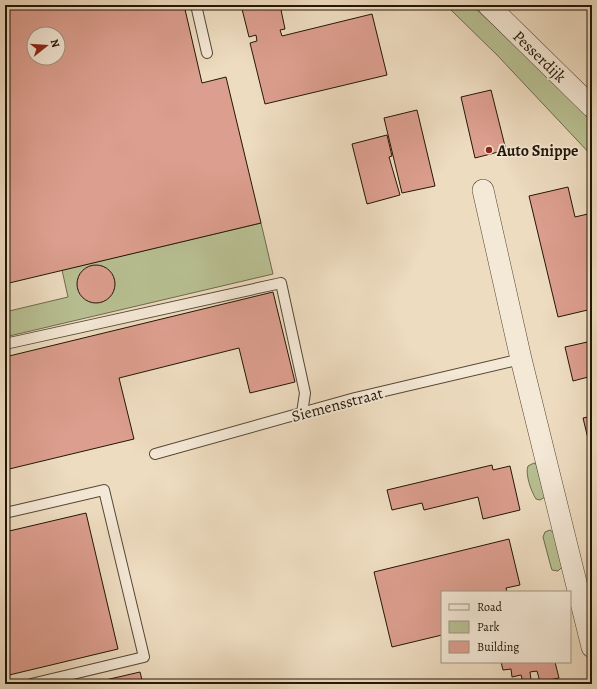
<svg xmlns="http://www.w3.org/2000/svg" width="597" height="689" viewBox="0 0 597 689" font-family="Alegreya,serif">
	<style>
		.green { fill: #b8c093; stroke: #6d6b4c }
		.building { fill: #dc9e8e; stroke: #221606; fill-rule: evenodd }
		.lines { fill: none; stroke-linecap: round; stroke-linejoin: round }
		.lane-casing { stroke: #554834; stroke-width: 12 }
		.street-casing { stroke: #554834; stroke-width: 22 }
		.lane { stroke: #f4e8d6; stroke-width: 10 }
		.street { stroke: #f4e8d6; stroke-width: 21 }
		.poi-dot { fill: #8f2418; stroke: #f4e8d6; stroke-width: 1.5 }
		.labels { text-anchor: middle; stroke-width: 3.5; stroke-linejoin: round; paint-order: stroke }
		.street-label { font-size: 16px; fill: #221606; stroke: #f4e8d6 }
		.poi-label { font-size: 16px; font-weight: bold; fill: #221606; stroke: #f4e8d6; text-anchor: start }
	</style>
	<rect width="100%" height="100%" fill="#eedcc0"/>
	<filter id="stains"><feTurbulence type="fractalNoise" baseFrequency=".005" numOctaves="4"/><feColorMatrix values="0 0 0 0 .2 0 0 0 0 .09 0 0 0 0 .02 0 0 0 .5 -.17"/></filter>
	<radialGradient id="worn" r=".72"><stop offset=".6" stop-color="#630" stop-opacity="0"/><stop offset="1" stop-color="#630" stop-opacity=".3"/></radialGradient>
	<!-- green -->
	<g class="green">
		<polygon points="455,5 472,5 592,119 592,156 497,55 451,10"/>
		<polygon points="261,223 273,274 5,337 5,312 68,297 62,270"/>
		<path d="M534,463l2,1 9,33 -5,3 -4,-1c-5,-8 -11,-25 -8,-33z"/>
		<polygon points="550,530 554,533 563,566 558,571 552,570 551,567 543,537 545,532"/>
	</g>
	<!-- building -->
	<g class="building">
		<path d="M5,5h179l18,78 24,-6 35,146 -256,61zM34,34h24v24h-24z"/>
		<polygon points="241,5 280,5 285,29 280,30 282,36 372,14 387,75 265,104 250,43 257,41 256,35 249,37"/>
		<polygon points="491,90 506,150 475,158 461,97"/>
		<polygon points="417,110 435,186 402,193 384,118"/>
		<polygon points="387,135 392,156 389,157 400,195 367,204 352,144"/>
		<polygon points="568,187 575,217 592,213 592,309 558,317 529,196"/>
		<circle cx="96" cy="284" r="19"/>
		<polygon points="273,292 295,382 250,393 239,348 119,378 134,439 5,470 5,357"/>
		<polygon points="592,341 592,376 573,381 565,347"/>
		<polygon points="592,416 592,451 591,451 583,418"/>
		<polygon points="492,465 493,470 510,466 520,510 483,519 478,497 424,510 422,503 392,510 387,490"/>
		<polygon points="86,513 118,649 5,676 5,532"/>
		<polygon points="509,539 520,585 506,588 507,592 442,592 442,635 392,647 374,572"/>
		<polygon points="501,662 555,662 559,678 540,682 537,671 530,672 531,680 523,682 521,675 512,677 511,669 503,670"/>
		<polygon points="140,672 143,684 88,684"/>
	</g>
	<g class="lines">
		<defs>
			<g id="lane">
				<polyline points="196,5 207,53"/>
				<polyline points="5,344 281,283 305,393 302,413"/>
				<polyline points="155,454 355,398 521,359"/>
				<polyline points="5,513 104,490 144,657 31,684"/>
			</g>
			<g id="street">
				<polyline points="488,5 592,107"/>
				<polyline points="483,190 521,359 592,647"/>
			</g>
		</defs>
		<!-- lane casing -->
		<use href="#lane" class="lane-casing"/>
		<!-- street casing -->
		<use href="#street" class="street-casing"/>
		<!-- lane -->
		<use href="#lane" class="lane"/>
		<!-- street -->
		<use href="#street" class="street"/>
	</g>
	<!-- markers -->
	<circle class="poi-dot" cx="489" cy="150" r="4"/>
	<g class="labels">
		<!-- street labels -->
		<g class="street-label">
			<text transform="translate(540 56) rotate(44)" y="6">Pesserdijk</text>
			<text transform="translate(337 404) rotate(-15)" y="6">Siemensstraat</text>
		</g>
		<!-- poi labels -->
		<g class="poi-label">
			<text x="497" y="156">Auto Snippe</text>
		</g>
	</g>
	<!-- margin -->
	<rect width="597" height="689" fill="none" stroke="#eedcc0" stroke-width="20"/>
	<rect x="6" y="6" width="585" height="677" fill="none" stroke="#221606" stroke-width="2"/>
	<rect x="10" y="10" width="577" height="669" fill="none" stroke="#221606"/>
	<!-- legend -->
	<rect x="441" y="591" width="130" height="72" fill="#f4e8d6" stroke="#a09483"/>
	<rect x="449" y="604" width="20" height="6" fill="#f4e8d6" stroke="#a09483"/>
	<text x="477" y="611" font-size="12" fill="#221606">Road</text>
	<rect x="449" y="621" width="20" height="12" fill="#b8c093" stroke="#a09483"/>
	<text x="477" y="631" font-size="12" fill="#221606">Park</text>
	<rect x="449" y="641" width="20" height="12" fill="#dc9e8e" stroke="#a09483"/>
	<text x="477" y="651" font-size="12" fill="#221606">Building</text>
	<!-- north arrow -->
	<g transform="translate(46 46) rotate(73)"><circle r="19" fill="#f4e8d6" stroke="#a09483"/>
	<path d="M0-3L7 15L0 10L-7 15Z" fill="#8f2418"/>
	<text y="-6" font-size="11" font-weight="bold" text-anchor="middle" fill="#221606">N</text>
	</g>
	<rect width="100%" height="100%" filter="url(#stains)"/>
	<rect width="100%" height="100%" fill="url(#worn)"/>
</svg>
